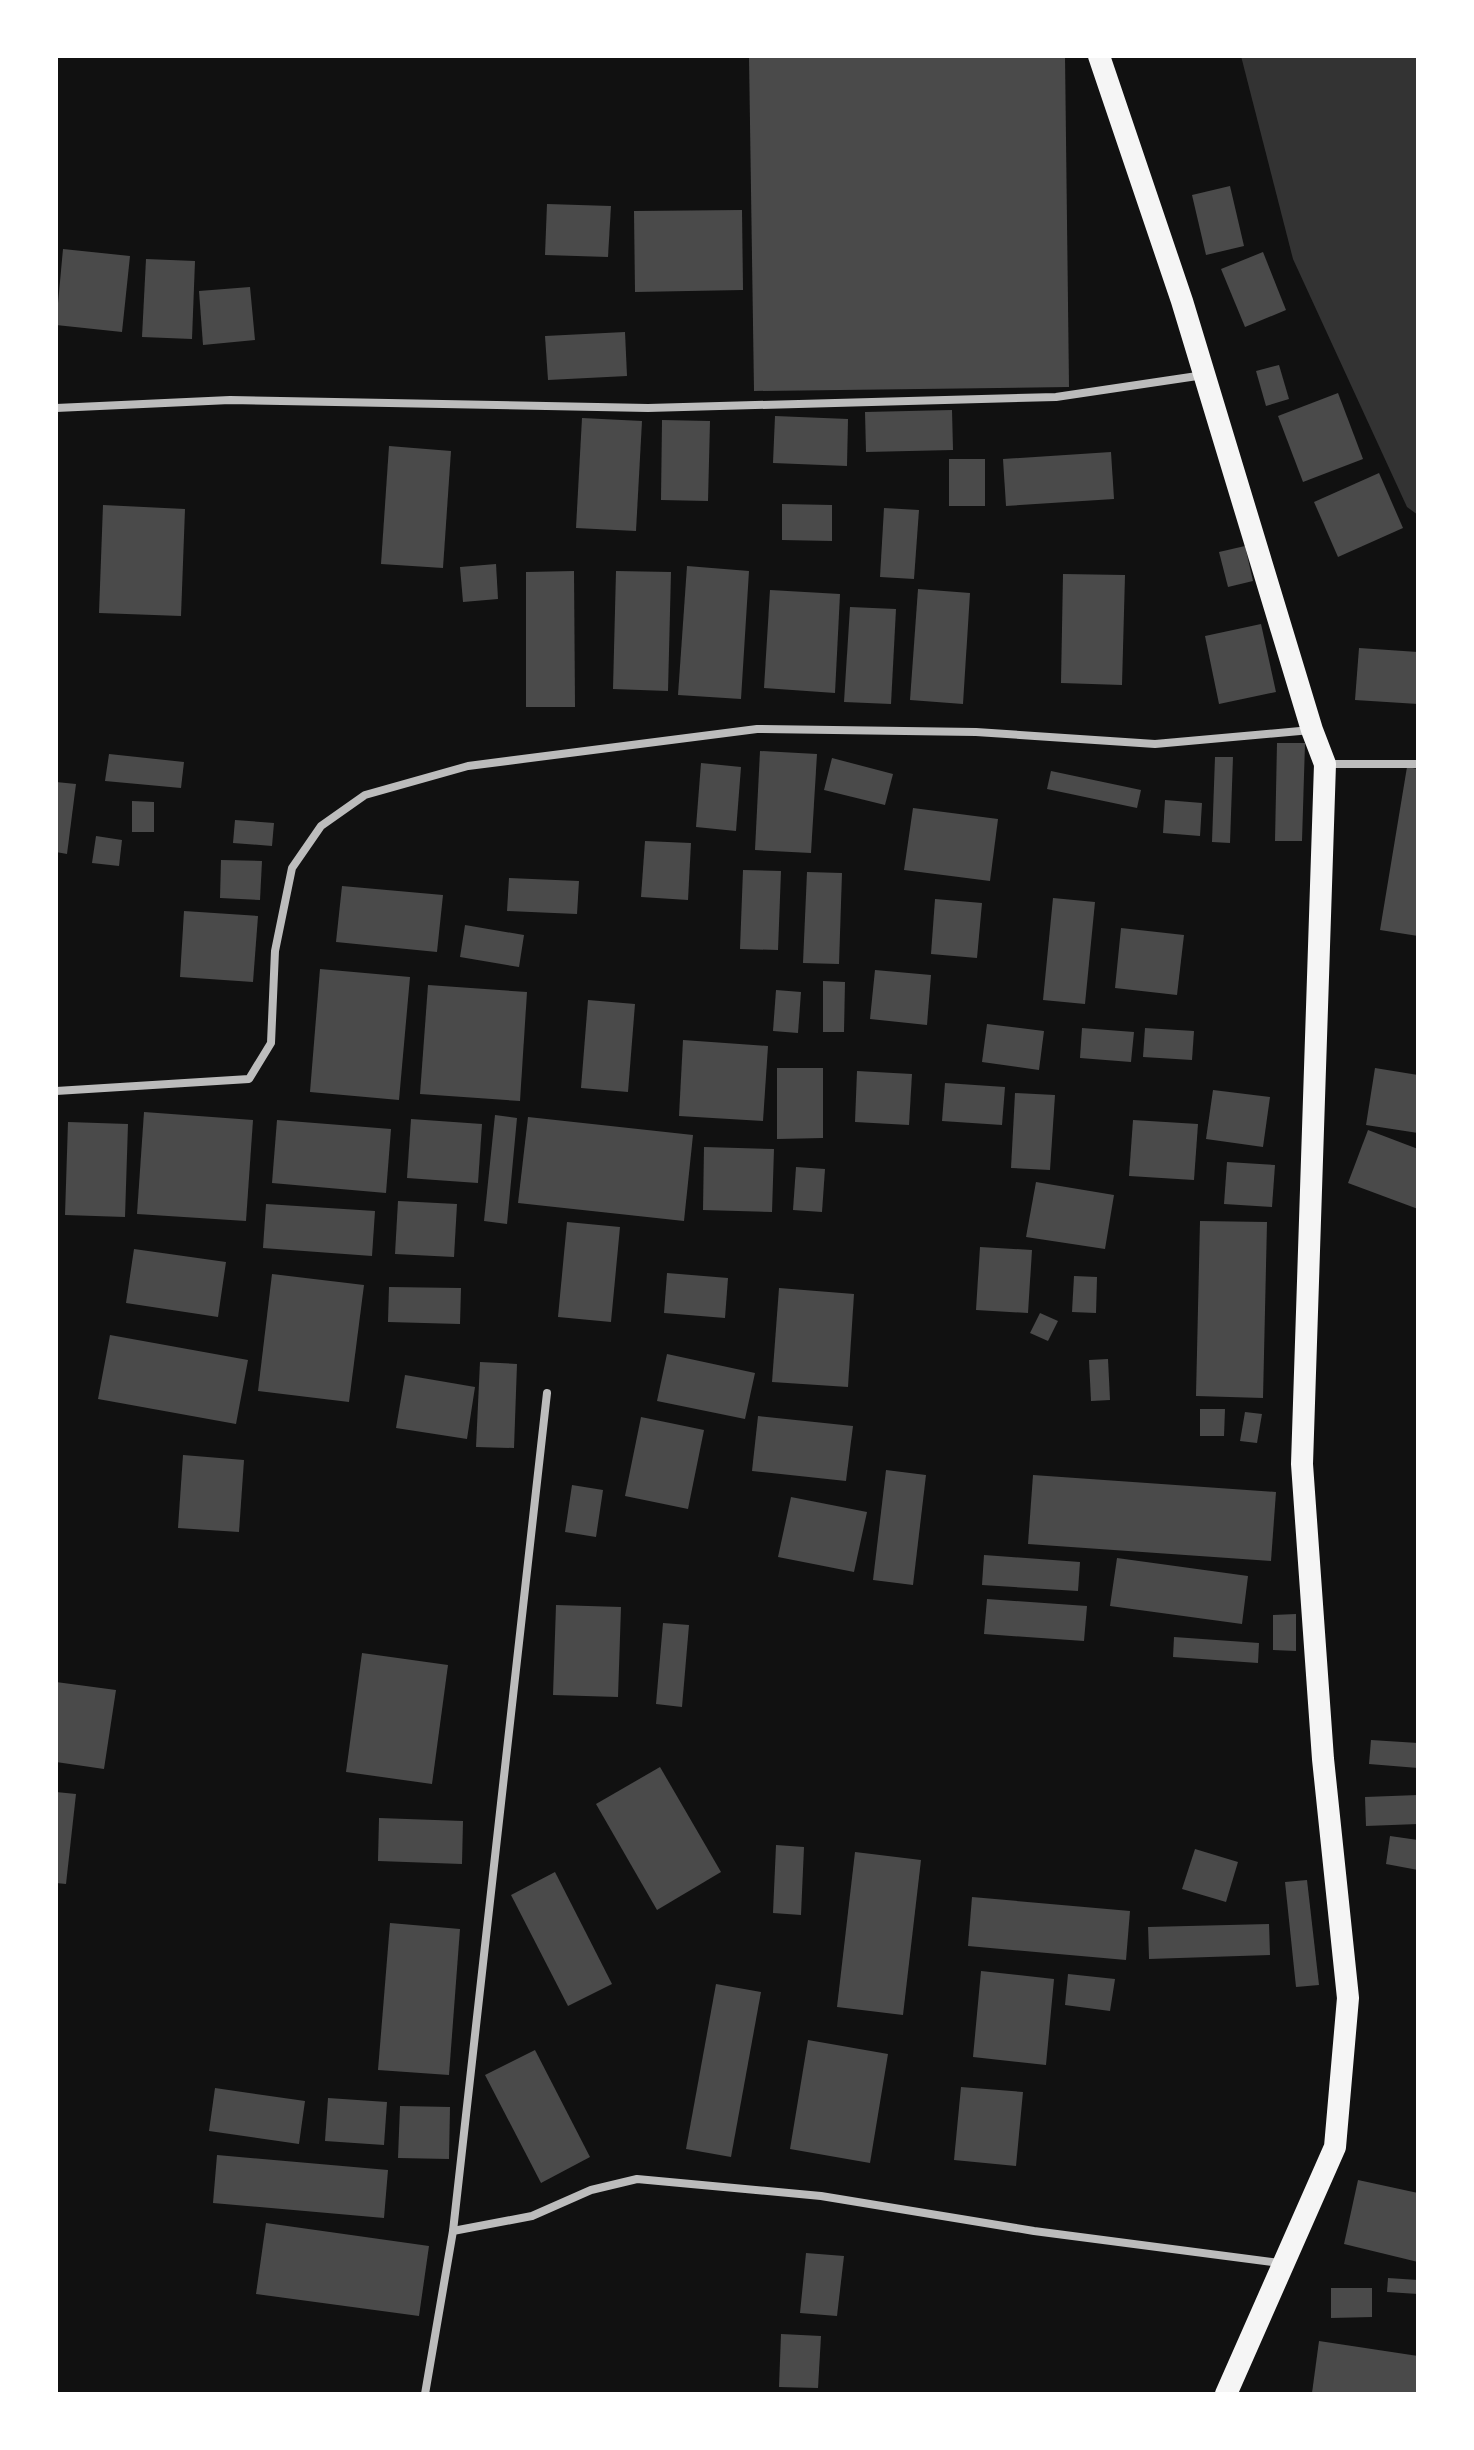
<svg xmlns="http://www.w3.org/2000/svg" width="1474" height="2450" viewBox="0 0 1474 2450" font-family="'Titillium Web',sans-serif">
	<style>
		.water { fill: #333 }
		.building { fill: #4a4a4a }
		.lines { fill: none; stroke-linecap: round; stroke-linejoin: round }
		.minor { stroke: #bcbcbc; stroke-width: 8 }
		.trunk { stroke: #f5f5f5; stroke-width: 22 }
	</style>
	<rect width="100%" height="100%" fill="#111"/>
	<!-- water -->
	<polygon class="water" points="1241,56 1418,56 1418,515 1407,507 1293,259"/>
	<!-- building -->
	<g class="building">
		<polygon points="749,56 1065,56 1069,387 754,391"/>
		<polygon points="1230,186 1244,246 1206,255 1192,195"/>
		<polygon points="547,204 611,206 608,257 545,255"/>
		<polygon points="742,210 743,290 635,292 634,211"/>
		<polygon points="63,249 130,256 122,332 56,325"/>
		<polygon points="1263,252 1286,310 1245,327 1221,269"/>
		<polygon points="146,259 195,261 192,339 142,337"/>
		<polygon points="250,287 255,340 203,345 199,291"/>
		<polygon points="625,332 627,376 548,380 545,336"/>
		<polygon points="1279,365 1289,399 1266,406 1256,371"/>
		<polygon points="1338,393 1363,459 1303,482 1278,416"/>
		<polygon points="952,410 953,450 866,452 865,412"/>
		<polygon points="775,416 848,419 847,466 773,463"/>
		<polygon points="582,418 642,421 636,531 576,528"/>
		<polygon points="662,420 710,421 708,501 661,500"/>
		<polygon points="389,446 451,451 443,568 381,564"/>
		<polygon points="1111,452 1114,499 1006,506 1003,459"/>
		<rect x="949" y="459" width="36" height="47"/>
		<polygon points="1379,473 1403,528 1338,557 1314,502"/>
		<polygon points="782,504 832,505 832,541 782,540"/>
		<polygon points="103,505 185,509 181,616 99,613"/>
		<polygon points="884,508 919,510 914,579 880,577"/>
		<polygon points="1245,546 1253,581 1228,587 1219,552"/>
		<polygon points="496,564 498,599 463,602 460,567"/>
		<polygon points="687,566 749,571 741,699 678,695"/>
		<polygon points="574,571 575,707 526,707 526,572"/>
		<polygon points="616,571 671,572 668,691 613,689"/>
		<polygon points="1063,574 1125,575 1122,685 1061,683"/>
		<polygon points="918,589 970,593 963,704 910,700"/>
		<polygon points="770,590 840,594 835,693 764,688"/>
		<polygon points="850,607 896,609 891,704 844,702"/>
		<polygon points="1261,624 1276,692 1219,704 1205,636"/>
		<polygon points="1359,648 1418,652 1418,704 1355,700"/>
		<polygon points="1277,743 1305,743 1302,841 1275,841"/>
		<polygon points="760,751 817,754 811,853 755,850"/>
		<polygon points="109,754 184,762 181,788 105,781"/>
		<polygon points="1215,757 1233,757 1230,843 1212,842"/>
		<polygon points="832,758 893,774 885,805 824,790"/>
		<polygon points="701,763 741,767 736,831 696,827"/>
		<polygon points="1407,767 1418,769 1418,936 1380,930"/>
		<polygon points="1051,771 1141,790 1137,808 1047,789"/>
		<polygon points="56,782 76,784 67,854 56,852"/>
		<polygon points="1165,800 1202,803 1200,836 1163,833"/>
		<polygon points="132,801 154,802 154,832 132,832"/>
		<polygon points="913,808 998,819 990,881 904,870"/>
		<polygon points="235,820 274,823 272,846 233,843"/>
		<polygon points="96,836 122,840 119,866 92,863"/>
		<polygon points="645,841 691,843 688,900 641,897"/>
		<polygon points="221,860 262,861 260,900 220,898"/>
		<polygon points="743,870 781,871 778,950 740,949"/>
		<polygon points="807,872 842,873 839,964 803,963"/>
		<polygon points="509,878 579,881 577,914 507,911"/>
		<polygon points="342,886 443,895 437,952 336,942"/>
		<polygon points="1053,898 1095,902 1085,1004 1043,1000"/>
		<polygon points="935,899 982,903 977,958 931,954"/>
		<polygon points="184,911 258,916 253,982 180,977"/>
		<polygon points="465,925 524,935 519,967 460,957"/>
		<polygon points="1121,928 1184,935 1177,995 1115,988"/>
		<polygon points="320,969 410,977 399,1100 310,1092"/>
		<polygon points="875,970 931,975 927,1025 870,1019"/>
		<polygon points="823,981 845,982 844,1032 823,1032"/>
		<polygon points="428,985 527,992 520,1101 420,1094"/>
		<polygon points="776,990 801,992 798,1033 773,1031"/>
		<polygon points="588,1000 635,1004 628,1092 581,1088"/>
		<polygon points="987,1024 1044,1031 1039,1070 982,1062"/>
		<polygon points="1082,1028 1134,1032 1131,1062 1080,1058"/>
		<polygon points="1145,1028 1194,1031 1192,1060 1143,1057"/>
		<polygon points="683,1040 768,1046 763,1121 679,1116"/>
		<polygon points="777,1068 823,1068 823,1138 777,1139"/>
		<polygon points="1375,1068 1418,1075 1418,1133 1366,1125"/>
		<polygon points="857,1071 912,1074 909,1125 855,1122"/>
		<polygon points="945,1083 1005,1087 1002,1125 942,1121"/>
		<polygon points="1213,1090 1270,1097 1263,1147 1206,1139"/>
		<polygon points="1015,1093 1055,1095 1050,1170 1011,1168"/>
		<polygon points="144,1112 253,1120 246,1221 137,1214"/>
		<polygon points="495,1115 517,1118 507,1224 484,1221"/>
		<polygon points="528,1117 693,1135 684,1221 518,1203"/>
		<polygon points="411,1119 482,1124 478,1183 407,1178"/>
		<polygon points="277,1120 391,1129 386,1193 272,1183"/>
		<polygon points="1133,1120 1198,1124 1194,1180 1129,1176"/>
		<polygon points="68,1122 128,1124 125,1217 65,1215"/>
		<polygon points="1368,1130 1418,1149 1418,1209 1348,1183"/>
		<polygon points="704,1147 774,1149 772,1212 703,1210"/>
		<polygon points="1227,1162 1275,1165 1272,1207 1224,1204"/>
		<polygon points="796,1167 825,1169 822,1212 793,1210"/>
		<polygon points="1036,1182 1114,1195 1105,1249 1026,1237"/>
		<polygon points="398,1201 457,1204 454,1257 395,1254"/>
		<polygon points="266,1204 375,1211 372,1256 263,1248"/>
		<polygon points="1200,1221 1267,1222 1263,1398 1196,1396"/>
		<polygon points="567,1222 620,1227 611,1322 558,1317"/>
		<polygon points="980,1247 1032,1250 1028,1313 976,1310"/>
		<polygon points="134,1249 226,1262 218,1317 126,1303"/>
		<polygon points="667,1273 728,1278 725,1318 664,1313"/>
		<polygon points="272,1274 364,1285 349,1402 258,1391"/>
		<polygon points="1074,1276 1097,1277 1096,1313 1072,1312"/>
		<polygon points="389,1287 461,1288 460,1324 388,1322"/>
		<polygon points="779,1288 854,1294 848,1387 772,1382"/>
		<polygon points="1040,1313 1058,1321 1048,1341 1030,1333"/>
		<polygon points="110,1335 248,1360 236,1424 98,1399"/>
		<polygon points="667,1354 755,1373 745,1419 657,1401"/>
		<polygon points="1108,1359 1110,1400 1091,1401 1089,1360"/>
		<polygon points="480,1362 517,1364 514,1448 476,1447"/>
		<polygon points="405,1375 475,1387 467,1439 396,1428"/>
		<polygon points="1200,1409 1225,1409 1224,1436 1200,1436"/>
		<polygon points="1245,1412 1262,1414 1257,1443 1240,1441"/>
		<polygon points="758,1416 853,1426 846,1481 752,1471"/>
		<polygon points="641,1417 704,1430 688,1509 625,1496"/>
		<polygon points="183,1455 244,1460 239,1532 178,1528"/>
		<polygon points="886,1470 926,1475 913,1585 873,1580"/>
		<polygon points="1033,1475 1276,1492 1271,1561 1028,1544"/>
		<polygon points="572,1485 603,1490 596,1537 565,1532"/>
		<polygon points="791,1497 867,1512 854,1572 778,1557"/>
		<polygon points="984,1555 1080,1562 1078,1591 982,1585"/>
		<polygon points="1117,1558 1248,1576 1242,1624 1110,1606"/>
		<polygon points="987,1599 1087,1606 1084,1641 984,1634"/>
		<polygon points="556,1605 621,1607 618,1697 553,1695"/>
		<polygon points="1296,1614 1296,1651 1273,1650 1273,1615"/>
		<polygon points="663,1623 689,1625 682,1707 656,1704"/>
		<polygon points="1174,1637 1259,1643 1258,1663 1173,1657"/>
		<polygon points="362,1653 448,1665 432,1784 346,1772"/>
		<polygon points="56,1682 116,1690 104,1769 56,1762"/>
		<polygon points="1371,1740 1418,1743 1418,1768 1369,1764"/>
		<polygon points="660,1767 721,1872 657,1910 596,1804"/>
		<polygon points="56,1792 76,1794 66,1884 56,1883"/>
		<polygon points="1418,1795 1418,1824 1366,1826 1365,1797"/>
		<polygon points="379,1818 463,1821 462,1864 378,1861"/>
		<polygon points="1390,1836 1418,1840 1418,1870 1386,1864"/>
		<polygon points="776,1845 804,1847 801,1915 773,1913"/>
		<polygon points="1195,1849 1238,1862 1226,1902 1182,1889"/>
		<polygon points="855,1852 921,1860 903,2015 837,2007"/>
		<polygon points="555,1872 612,1984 568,2006 511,1895"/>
		<polygon points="1307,1880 1319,1985 1296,1987 1285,1882"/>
		<polygon points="972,1897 1130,1911 1126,1960 968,1946"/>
		<polygon points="390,1923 460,1929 449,2075 378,2070"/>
		<polygon points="1269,1924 1270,1955 1149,1959 1148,1927"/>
		<polygon points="981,1971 1054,1979 1046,2065 973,2057"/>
		<polygon points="1068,1974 1115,1979 1110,2011 1065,2005"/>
		<polygon points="716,1984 761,1992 731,2157 686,2149"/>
		<polygon points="808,2040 888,2054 870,2163 790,2149"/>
		<polygon points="535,2050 590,2157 541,2183 485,2075"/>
		<polygon points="961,2087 1023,2092 1016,2166 954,2160"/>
		<polygon points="215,2088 305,2101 299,2144 209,2131"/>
		<polygon points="328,2098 387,2102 384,2145 325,2141"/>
		<polygon points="400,2106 450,2107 449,2159 398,2158"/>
		<polygon points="217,2155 388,2170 384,2218 213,2203"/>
		<polygon points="1358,2180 1418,2193 1418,2262 1344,2244"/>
		<polygon points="266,2223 429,2246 419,2316 256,2294"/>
		<polygon points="806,2253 844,2256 837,2316 800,2313"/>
		<polygon points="1388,2278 1418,2280 1418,2294 1387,2292"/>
		<polygon points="1331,2288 1372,2288 1372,2317 1331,2318"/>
		<polygon points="781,2334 821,2336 818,2388 779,2387"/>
		<polygon points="1319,2341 1418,2356 1418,2394 1312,2393"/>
	</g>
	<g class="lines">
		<!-- minor -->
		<g class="minor">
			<polyline points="56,408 230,400 648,408 1056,397 1204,375"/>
			<polyline points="1326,764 1418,764"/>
			<polyline points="56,1091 249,1079 271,1043 275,951 292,868 321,826 365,795 468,766 757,729 976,732 1155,744 1311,730"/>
			<polyline points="453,2231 547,1393"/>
			<polyline points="425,2394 453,2231 532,2216 591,2190 637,2179 821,2196 1034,2231 1280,2263"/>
		</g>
		<!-- trunk -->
		<polyline class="trunk" points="1099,56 1182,301 1312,730 1325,764 1302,1464 1323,1759 1348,1998 1335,2147 1226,2394"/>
	</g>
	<!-- border -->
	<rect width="1474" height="2450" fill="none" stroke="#ffffff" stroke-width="116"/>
</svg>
